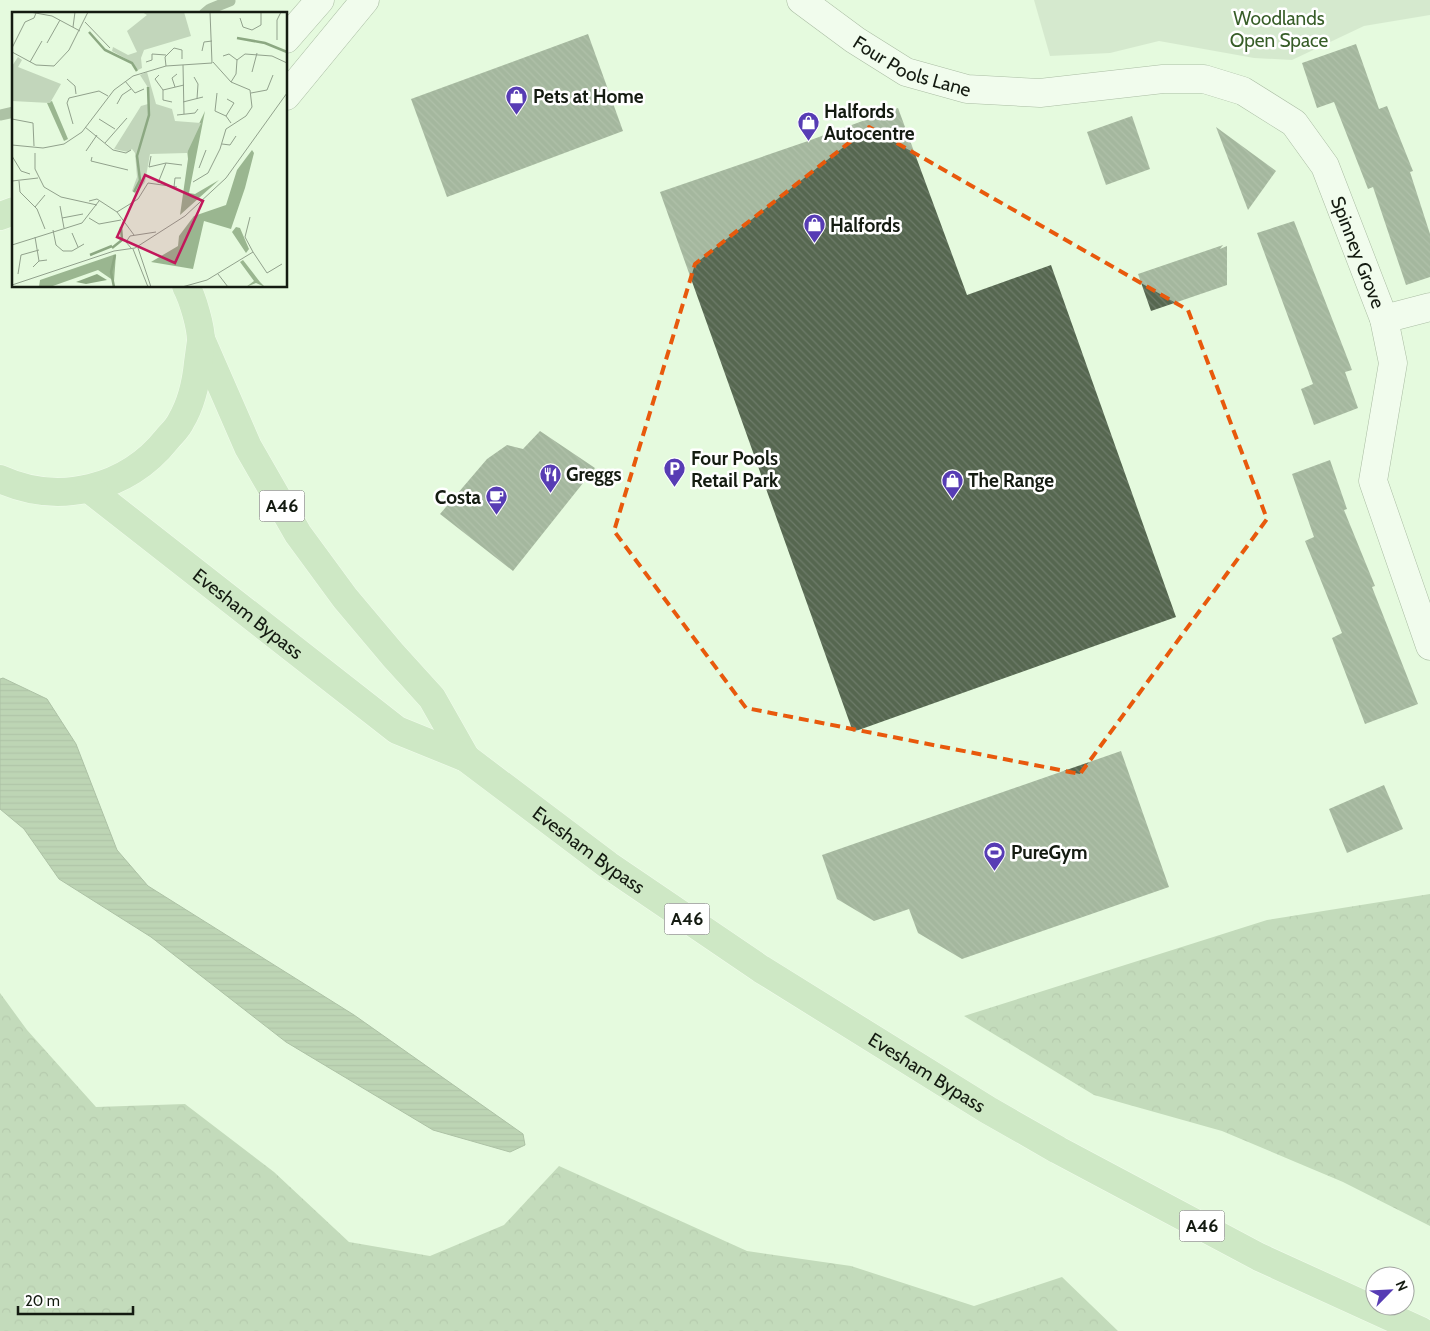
<svg xmlns="http://www.w3.org/2000/svg" width="1430" height="1331" viewBox="0 0 1430 1331" font-family="Cabin,sans-serif">
	<style>
		.forest { fill: url(#forest-crowns) }
		.park { fill: #c2d6bb }
		.water { fill: url(#water-rules); stroke: #687e60 }
		.lines { fill: none; stroke-linecap: round; stroke-linejoin: round }
		.stream { stroke: #687e60; stroke-width: 11 }
		.building { fill: url(#building-back-hatch) }
		.minor-casing { stroke: #62745c; stroke-width: 29 }
		.tertiary-casing { stroke: #62745c; stroke-width: 29 }
		.trunk-casing { stroke: #fff; stroke-width: 29 }
		.minor { stroke: #fff; stroke-width: 28 }
		.tertiary { stroke: #fff; stroke-width: 28 }
		.trunk { stroke: #b2d3a6; stroke-width: 28 }
		.marked { fill: none; stroke: #e8590c; stroke-width: 4; stroke-dasharray: 10 6; stroke-linejoin: round }
		.labels { text-anchor: middle; stroke-width: 5; stroke-linejoin: round; paint-order: stroke }
		.shield { fill: #fff; stroke: #5a5f58; stroke-width: 1 }
		.shield-label { font-size: 18px; font-weight: bold; fill: #141b11 }
		.park-label { font-size: 19px; fill: #375d28; stroke: #fff }
		.street-label { font-size: 19px; fill: #141b11; stroke: #fff }
		.poi-label { font-size: 19px; font-weight: bold; fill: #141b11; stroke: #fff; text-anchor: start }
		.inset-river { fill: none; stroke: #8ca882; stroke-width: 2.5 }
		.inset-road { fill: none; stroke: #91a18c; stroke-width: 1 }
		.view { fill: #c2185b; fill-opacity: 0.15; stroke: #c2185b; stroke-width: 2.5 }
		.inset-edge { fill: none; stroke: #141b11; stroke-width: 2.5 }
	</style>
	<defs>
		<pattern id="forest-crowns" width="20" height="18" patternUnits="userSpaceOnUse" patternTransform="scale(1.25)"><rect width="20" height="18" fill="#9ab690"/><path d="M2 6a3 3 0 1 1 6 0M12 15a3 3 0 1 1 6 0" fill="none" stroke="#7c9374"/></pattern>
		<pattern id="water-rules" width="6" height="5" patternUnits="userSpaceOnUse" patternTransform="scale(1.25)"><rect width="6" height="5" fill="#8ca882"/><path d="M0 2.5h6" fill="none" stroke="#718869"/></pattern>
		<pattern id="building-back-hatch" width="6" height="6" patternUnits="userSpaceOnUse" patternTransform="scale(1.25)"><rect width="6" height="6" fill="#566750"/><path d="M-1 5l2 2M0 0l6 6M5-1l2 2" fill="none" stroke="#6e7c6a"/></pattern>
	</defs>
	<rect width="100%" height="100%" fill="#e5fade"/>
	<!-- forest -->
	<g class="forest">
		<polygon points="1430,894 1430,1226 1343,1182 1222,1131 1094,1095 964,1016 1267,920"/>
		<polygon points="0,993 27,1030 96,1107 185,1104 274,1172 349,1242 430,1256 504,1225 559,1166 747,1251 851,1266 974,1306 1062,1277 1118,1331 0,1331"/>
	</g>
	<!-- park -->
	<polygon class="park" points="1034,0 1430,0 1430,15 1364,26 1292,60 1254,58 1159,41 1110,53 1050,56"/>
	<!-- water -->
	<polygon class="water" points="3,678 47,699 76,744 117,850 148,886 354,1015 523,1134 525,1145 510,1152 433,1130 286,1042 151,937 59,879 24,829 0,809 0,679"/>
	<g class="lines">
		<!-- stream -->
		<g class="stream">
			<polyline points="204,14 210,9 230,1"/>
			<polyline points="0,115 14,112"/>
		</g>
	</g>
	<!-- building -->
	<g class="building">
		<polygon points="588,34 623,131 447,197 411,99"/>
		<polygon points="1356,44 1379,109 1387,106 1413,171 1410,172 1430,234 1430,277 1406,285 1373,187 1368,189 1334,102 1317,108 1302,63"/>
		<polygon points="898,108 967,295 1051,265 1176,617 853,732 660,192 808,141"/>
		<polygon points="1132,116 1150,169 1106,185 1087,132"/>
		<polygon points="1216,127 1276,171 1248,210"/>
		<polygon points="1294,221 1352,370 1345,372 1358,408 1314,425 1301,389 1313,384 1257,233"/>
		<polygon points="1223,245 1220,249 1227,246 1227,285 1151,311 1138,274"/>
		<polygon points="540,431 595,468 513,571 440,514 487,459 507,445 523,449"/>
		<polygon points="1330,460 1347,509 1344,510 1375,586 1372,587 1418,704 1365,724 1332,638 1342,633 1305,541 1314,537 1292,474"/>
		<polygon points="1121,751 1169,887 962,959 918,933 909,909 874,921 837,899 822,855"/>
		<polygon points="1384,785 1403,829 1347,853 1329,809"/>
	</g>
	<g class="lines">
		<defs>
			<g id="minor">
				<path id="s1" d="M801,0l54,40 51,32 61,17 73,4 123,-14h41l39,12 51,32 31,43 59,153 9,44 -20,118 57,165"/>
				<polyline points="1384,319 1430,307"/>
			</g>
			<g id="tertiary">
				<polyline points="286,39 320,0"/>
				<polyline points="286,96 365,0"/>
			</g>
			<g id="trunk">
				<polyline points="0,216 14,211"/>
				<polyline points="201,339 248,447 298,534 345,598 393,655 432,698 466,758"/>
				<path d="M0,479c59,27 127,10 167,-40 5,-6 11,-11 14,-18 10,-17 15,-38 17,-58 1,-7 2,-15 3,-22 0,-14 -8,-42 -15,-55"/>
				<path id="s2" d="M89,489l308,241 69,28 142,107 153,104 227,141 70,40 201,107 162,74"/>
			</g>
		</defs>
		<!-- minor casing -->
		<use href="#minor" class="minor-casing"/>
		<!-- tertiary casing -->
		<use href="#tertiary" class="tertiary-casing"/>
		<!-- trunk casing -->
		<use href="#trunk" class="trunk-casing"/>
		<!-- minor -->
		<use href="#minor" class="minor"/>
		<!-- tertiary -->
		<use href="#tertiary" class="tertiary"/>
		<!-- trunk -->
		<use href="#trunk" class="trunk"/>
	</g>
	<!-- marked area -->
	<path d="M0 0H1430V1331H0ZM869,127l319,183 79,209 -187,255 -334,-66 -132,-177 81,-267z" fill="#e5fade" fill-opacity=".55" fill-rule="evenodd"/>
	<path class="marked" d="M869,127l319,183 79,209 -187,255 -334,-66 -132,-177 81,-267z"/>
	<!-- icons -->
	<defs>
		<symbol id="shop-pin" viewBox="-11 -11 22 30"><path d="M0 17L-7.5 6A9.5 9.5 0 1 1 7.5 6Z" fill="#573cb4" stroke="#fff"/><path d="M-5-2.5h2.3a2.7 3.5 0 0 1 5.4 0H5L5.5 6h-11ZM-1.5-2.5h3a1.5 2.3 0 0 0-3 0Z" fill="#fff"/></symbol>
		<symbol id="parking-pin" viewBox="-11 -11 22 30"><path d="M0 17L-7.5 6A9.5 9.5 0 1 1 7.5 6Z" fill="#573cb4" stroke="#fff"/><path d="M-3.5-5.5H1a3.5 3.5 0 0 1 0 7H-1V5.5H-3.5ZM-1-3.4V-.6H.8a1.4 1.4 0 0 0 0-2.8Z" fill="#fff"/></symbol>
		<symbol id="restaurant-pin" viewBox="-11 -11 22 30"><path d="M0 17L-7.5 6A9.5 9.5 0 1 1 7.5 6Z" fill="#573cb4" stroke="#fff"/><path d="M-5-6h1v4h1v-4h1v4h1v-4h1v5L-1.5 .5V6h-2V.5L-5-1ZM5-6V6H3V1.5H1.5Q1.5-4 5-6Z" fill="#fff"/></symbol>
		<symbol id="cafe-pin" viewBox="-11 -11 22 30"><path d="M0 17L-7.5 6A9.5 9.5 0 1 1 7.5 6Z" fill="#573cb4" stroke="#fff"/><path d="M-5.5-4.5H6V0H3Q3 3.5 0 3.5H-2.5Q-5.5 3.5-5.5 0ZM3-3.2v2h1.7v-2ZM-6 4.5H4V6H-6Z" fill="#fff"/></symbol>
		<symbol id="stadium-pin" viewBox="-11 -11 22 30"><path d="M0 17L-7.5 6A9.5 9.5 0 1 1 7.5 6Z" fill="#573cb4" stroke="#fff"/><path d="M0-5a6.5 5 0 1 0 0 10a6.5 5 0 1 0 0-10ZM-3.5-1.8h7v3.6h-7Z" fill="#fff"/></symbol>
	</defs>
	<g fill-rule="evenodd">
		<use href="#shop-pin" x="504" y="84" width="25" height="34"/>
		<use href="#shop-pin" x="796" y="110" width="25" height="34"/>
		<use href="#shop-pin" x="802" y="212" width="25" height="34"/>
		<use href="#parking-pin" x="662" y="456" width="25" height="34"/>
		<use href="#restaurant-pin" x="538" y="462" width="25" height="34"/>
		<use href="#shop-pin" x="940" y="468" width="25" height="34"/>
		<use href="#cafe-pin" x="484" y="484" width="25" height="34"/>
		<use href="#stadium-pin" x="982" y="840" width="25" height="34"/>
	</g>
	<g class="labels">
		<!-- shield labels -->
		<g class="shield">
			<rect x="259.5" y="490.5" width="45" height="31" rx="4"/>
			<rect x="664.5" y="903.5" width="45" height="31" rx="4"/>
			<rect x="1179.5" y="1210.5" width="45" height="31" rx="4"/>
		</g>
		<g class="shield-label">
			<text x="282" y="512">A46</text>
			<text x="687" y="925">A46</text>
			<text x="1202" y="1232">A46</text>
		</g>
		<!-- park labels -->
		<g class="park-label">
			<text x="1279" y="25">Woodlands<tspan x="1279" dy="22">Open Space</tspan></text>
		</g>
		<!-- street labels -->
		<g class="street-label">
			<text dy="7" stroke="none"><textPath href="#s1" startOffset="131">Four Pools Lane</textPath></text>
			<text dy="7" stroke="none"><textPath href="#s1" startOffset="675">Spinney Grove</textPath></text>
			<text dy="7" stroke="none"><textPath href="#s2" startOffset="202">Evesham Bypass</textPath></text>
			<text dy="7" stroke="none"><textPath href="#s2" startOffset="619">Evesham Bypass</textPath></text>
			<text dy="7" stroke="none"><textPath href="#s2" startOffset="1024">Evesham Bypass</textPath></text>
		</g>
		<!-- poi labels -->
		<g class="poi-label">
			<text x="533" y="103">Pets at Home</text>
			<text x="824" y="118">Halfords<tspan x="824" dy="22">Autocentre</tspan></text>
			<text x="830" y="232">Halfords</text>
			<text x="691" y="465">Four Pools<tspan x="691" dy="22">Retail Park</tspan></text>
			<text x="566" y="481">Greggs</text>
			<text x="968" y="487">The Range</text>
			<text x="481" y="504" text-anchor="end">Costa</text>
			<text x="1011" y="859">PureGym</text>
		</g>
	</g>
	<!-- overview -->
	<g transform="translate(12 12)">
		<rect width="275" height="275" fill="#e5fade"/>
		<path d="M40,89l16,38 -4,2 -17,-38zM193,99l-16,82 6,1 24,-14 -39,35 8,-56 -1,-10zM240,138l2,3 -9,35 -14,41 -27,-8 -11,48 -42,-7 27,-16 1,-10 15,-20 32,-11 11,-35zM224,215l4,1 9,21 -3,4 -14,-21zM104,242l-2,27 -16,-11 -48,17h-11l1,-7zM231,248l17,22 5,5 -9,-4 -10,4 8,-6 -14,-19z" fill="#9ab690"/>
		<path d="M130,0h42l7,24 -47,14 -3,8 1,10 -4,2 -6,-8 -20,-11 1,-4 15,8 9,-3 -10,-21 20,-16zM6,45l4,3 -4,7 43,17 -11,19 -38,-2v-35zM135,60l9,32 16,5 3,12 26,2 -14,30 -37,1 -5,28 -9,12 -4,-3 5,-14 -2,-24 -3,-4 -4,3 -14,-3 27,-43 7,-2 -1,-18 -7,-11z" fill="#c2d6bb"/>
		<path d="M85,262l10,6 -21,4 -10,-2z" fill="#8ca882"/>
		<path class="inset-river" d="M77,20l16,18 27,13 5,8M225,26l28,5 22,9M122,180l6,-12 -3,-24 12,-41 -1,-28M100,236l10,-8 -1,-13M78,243l22,-9M102,275l-3,-15 4,-17"/>
		<path class="inset-road" d="M18,0l22,4 28,15M228,6l3,9 9,3 9,-5v-13M73,10l25,26M61,15l2,-15M265,28v-20l4,-8M35,31l13,-23M0,36l13,-26 9,-4 2,-5M190,39l2,-9 8,-1M0,40l24,13 18,1 15,-16 19,-38M211,44l6,-2 8,6M18,50l12,-21M134,50l6,-2v-6l14,1M171,53l1,49M154,54l-1,-9 9,-9 8,2v9M240,60l5,-19M147,63l-4,4 8,11M182,65l4,7 -1,15M55,67l8,7 1,8M113,69l10,12 9,-4M219,70l5,-8 1,-14 8,-6 27,2 15,7M163,75l-3,-9 5,-4M205,81l-2,18 11,5 5,7M239,81l16,-3 6,-15M160,90l-9,-2v-10l21,-5M171,90l20,-5M105,92l5,-9 9,-6M165,103l18,-2 3,-4M214,104l8,-13 -7,-4M0,107l21,4 1,23M87,107l16,10M61,112l-6,-21 2,-5 30,-7 9,5M73,115l28,23 13,3 5,-3M93,131l22,-25M210,132l8,1 6,-9M0,133l31,3 21,-4 18,-12 32,-42 19,-14 33,-10 46,-3 -2,-51M74,139l11,-16M23,141v16l9,18 17,10 36,8M0,144l9,15 9,3M139,144l-2,11 17,-4 16,2M80,145l-1,4 37,9M187,156l7,-18M0,169l26,-3M7,169l1,11 17,17 8,20M181,170l15,-9 12,-24 6,-20 20,-13 6,-9 -2,-17 -19,-8 -18,-20M146,171l8,-20M162,175l1,-9h6M77,189l8,-2 20,13 17,23M48,194l4,22M23,195l10,-12M105,200l21,-13 10,-16 29,4M238,205l-5,20 8,15M50,206l21,-4M77,206l10,6 22,-4M41,218l3,15 7,6h9l12,-7M60,221l6,14M23,225l4,24M0,233l70,-22 17,-22M119,236l-5,-6 4,-6 26,-4M126,236l13,39M121,237l15,38M21,255l6,-6 8,-1M6,262l3,-19 18,-5M206,262l10,13M0,273l102,-34 21,-3 50,-32 41,-38 61,-85M170,275l25,-7 46,-28 14,21 15,-9"/>
		<path class="view" d="M133,163l58,26 -28,62 -58,-26z"/>
		<rect width="275" height="275" class="inset-edge"/>
	</g>
	<!-- north arrow -->
	<g transform="translate(1390 1291) rotate(66)"><circle r="24" fill="#ffffff" stroke="#a1a4a0"/>
	<path d="M0-4L9 19L0 12L-9 19Z" fill="#573cb4"/>
	<text y="-8" font-size="14" font-weight="bold" text-anchor="middle" fill="#141b11">N</text>
	</g>
	<!-- scale -->
	<path d="M18 1306v8h115v-8" fill="none" stroke="#141b11" stroke-width="2.5"/>
	<text x="25" y="1306" font-size="15" fill="#141b11" stroke="#ffffff" stroke-width="4" paint-order="stroke">20 m</text>
</svg>
